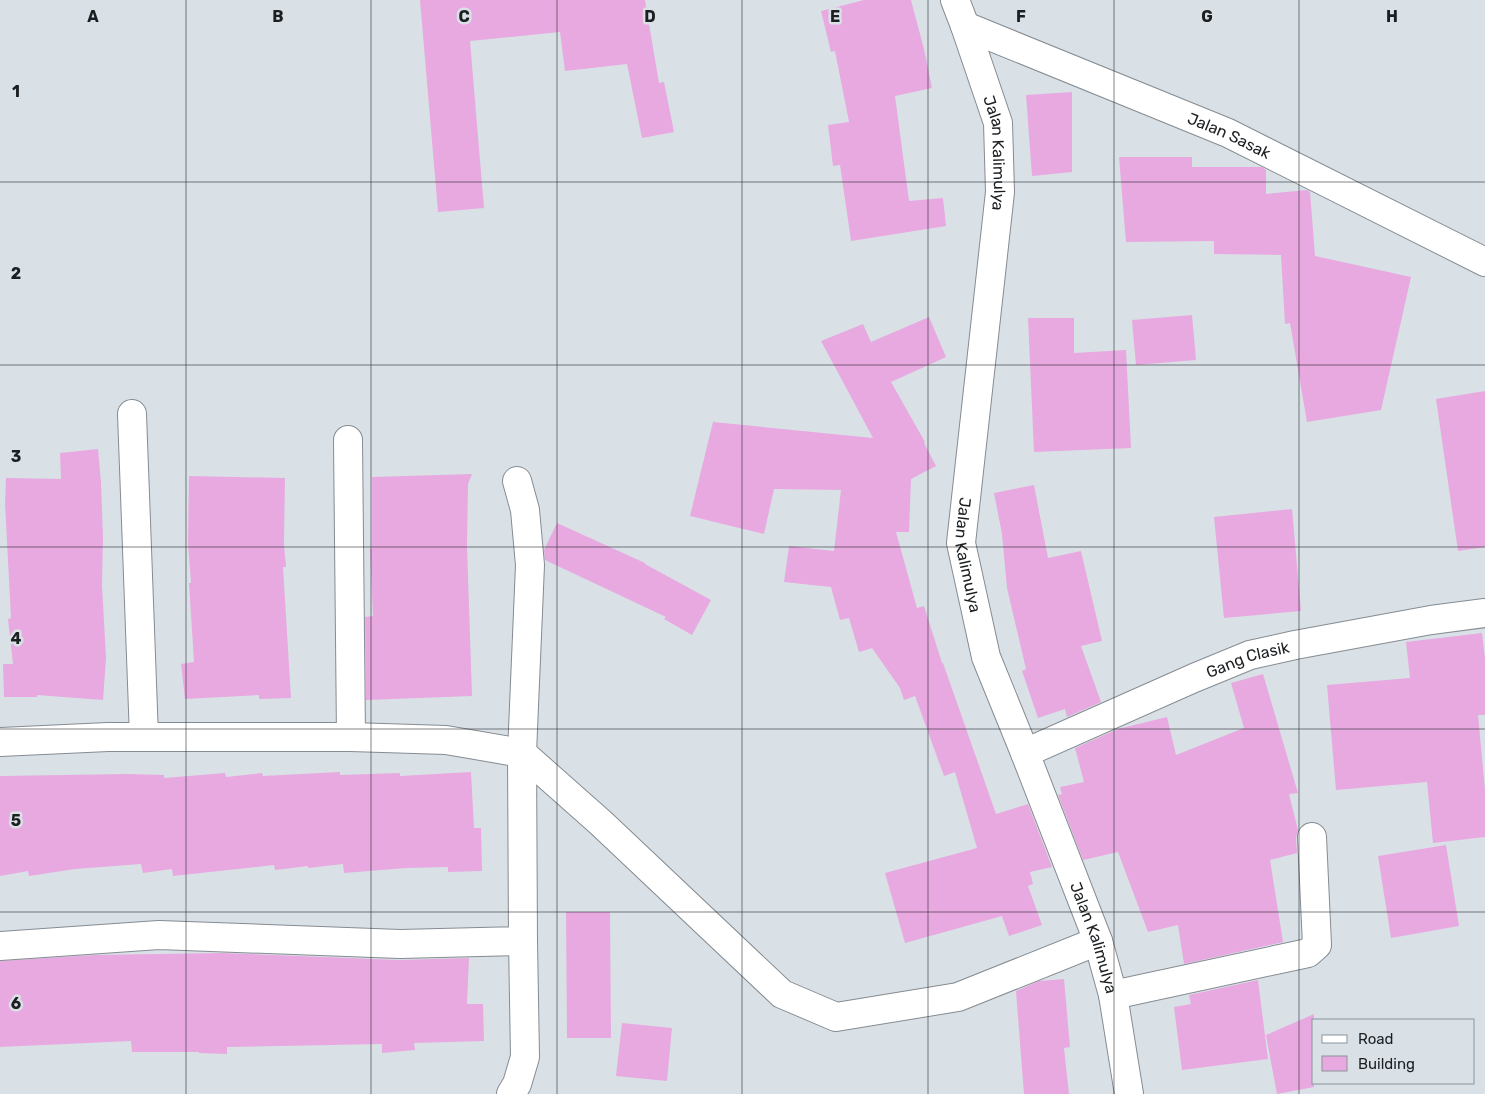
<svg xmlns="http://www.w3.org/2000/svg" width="1485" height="1094" viewBox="0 0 1485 1094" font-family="Rubik,sans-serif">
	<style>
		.building { fill: #e7a9e0 }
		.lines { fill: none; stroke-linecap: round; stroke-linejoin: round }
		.street-casing { stroke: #858c92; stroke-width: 30 }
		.secondary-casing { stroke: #858c92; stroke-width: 30 }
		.street { stroke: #fff; stroke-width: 28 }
		.secondary { stroke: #fff; stroke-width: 28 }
		.grid { fill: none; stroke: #1c1f21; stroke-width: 1; stroke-opacity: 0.55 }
		.labels { text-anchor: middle; stroke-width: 5; stroke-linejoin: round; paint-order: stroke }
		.street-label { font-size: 16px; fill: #1c1f21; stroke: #d9e1e7 }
		.grid-label { font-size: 16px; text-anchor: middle; font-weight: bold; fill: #1c1f21; stroke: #d9e1e7; stroke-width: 5; stroke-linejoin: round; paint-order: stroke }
	</style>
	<rect width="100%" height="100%" fill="#d9e1e7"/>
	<!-- building -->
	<g class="building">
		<polygon points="420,0 645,0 659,83 664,82 674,132 642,138 627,64 565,71 560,32 470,41 484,208 438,212"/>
		<polygon points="864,0 911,0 924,49 932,88 895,96 909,201 943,198 946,226 851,241 840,165 833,166 828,125 849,122 835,51 831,52 821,11"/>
		<polygon points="1072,92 1072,172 1032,176 1026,95"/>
		<polygon points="1119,157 1192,157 1192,167 1262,167 1266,170 1266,194 1307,190 1310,192 1315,256 1411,277 1381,410 1307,422 1290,323 1285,324 1281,255 1214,254 1214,241 1126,242"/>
		<polygon points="1192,315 1196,360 1136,365 1132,320"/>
		<polygon points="929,317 946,357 891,382 925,442 924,443 936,466 911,479 909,532 896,532 917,608 924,606 942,663 943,663 996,814 1028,804 1052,867 1030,872 1033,884 1028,886 1042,925 1009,936 1002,916 905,943 885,873 977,848 955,772 944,776 915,696 904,700 900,688 872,648 859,652 849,618 840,620 831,587 784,582 789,546 834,551 841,490 774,489 764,534 690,516 713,422 873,438 821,341 863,324 871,342"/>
		<polygon points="1028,318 1074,318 1074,353 1126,350 1131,448 1034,452"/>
		<polygon points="1485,391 1485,547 1458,551 1436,399"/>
		<polygon points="98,449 101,482 103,538 102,585 106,658 103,700 37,695 37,697 4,697 3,664 13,664 8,619 11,618 5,503 6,478 61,479 60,453"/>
		<polygon points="472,474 468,484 467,547 472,696 366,700 365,617 373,616 370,549 372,549 372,477"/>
		<polygon points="189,476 285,478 284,544 286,567 283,567 291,698 259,699 259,695 185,699 181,664 194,662 189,583 191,583 188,543"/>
		<polygon points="1034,485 1048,558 1081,551 1102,641 1081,646 1101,702 1067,717 1065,709 1038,718 1022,671 1026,669 1007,588 1002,534 994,493"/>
		<polygon points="1292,509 1301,611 1224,618 1214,517"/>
		<polygon points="557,523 645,563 645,564 711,600 692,635 664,619 666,617 545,560 544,550"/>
		<polygon points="1482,633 1485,659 1485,715 1478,715 1485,790 1485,837 1433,843 1427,782 1336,790 1327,685 1410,678 1406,642"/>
		<polygon points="1263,674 1298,793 1289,794 1298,830 1296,838 1297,853 1270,860 1283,942 1184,964 1178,925 1148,932 1118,852 1083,860 1058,795 1062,794 1060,787 1084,782 1075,748 1118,729 1167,717 1176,755 1244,728 1231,683"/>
		<polygon points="340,772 340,775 400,773 400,776 471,772 474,828 481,828 482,871 448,872 448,867 406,868 344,873 343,864 308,868 308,866 275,870 274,865 173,876 172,869 143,873 141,864 75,869 29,876 28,871 0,876 0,776 127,774 164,775 164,778 225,773 226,777 262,773 263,776"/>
		<polygon points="1446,845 1459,926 1391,938 1378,856"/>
		<polygon points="566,912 610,912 611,1038 567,1038"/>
		<polygon points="222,953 399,960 469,958 467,1004 483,1004 484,1041 414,1043 415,1050 382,1053 382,1044 227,1047 227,1054 199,1053 199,1052 132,1052 131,1041 0,1047 0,961 95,955"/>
		<polygon points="1064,979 1070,1047 1064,1048 1069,1094 1024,1094 1016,991 1039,981"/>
		<polygon points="1258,980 1268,1059 1182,1070 1174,1007 1191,1004 1189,995"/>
		<polygon points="1314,1014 1314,1087 1277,1094 1266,1035"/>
		<polygon points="622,1023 672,1028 667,1081 616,1076"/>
	</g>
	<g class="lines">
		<defs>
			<g id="street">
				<path id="s1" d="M965,26l263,107 257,129"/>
				<polyline points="132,414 144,737"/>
				<polyline points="348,440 351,737"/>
				<polyline points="0,742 108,737 351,737 446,740 522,753 601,823 782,994 836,1017 958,997 1098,941"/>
				<path id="s2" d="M1025,753l169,-75 56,-23 45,-10 136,-25 54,-7"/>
				<polyline points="0,946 159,935 400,944 523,941 522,753 530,565 525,510 517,481"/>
				<polyline points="1113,995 1308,953 1317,945 1312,837"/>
				<polyline points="511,1094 517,1084 525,1057 523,941"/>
			</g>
			<g id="secondary">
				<path id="s3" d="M955,0l10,26 33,97 2,69 -39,351 25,114 39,96 73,188 15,54 16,99"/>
			</g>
		</defs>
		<!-- street casing -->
		<use href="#street" class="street-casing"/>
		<!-- secondary casing -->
		<use href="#secondary" class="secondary-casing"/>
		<!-- street -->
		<use href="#street" class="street"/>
		<!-- secondary -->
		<use href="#secondary" class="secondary"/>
	</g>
	<!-- grid -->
	<path class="grid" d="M186,0v1094M371,0v1094M557,0v1094M742,0v1094M928,0v1094M1114,0v1094M1299,0v1094M0,182h1485M0,365h1485M0,547h1485M0,729h1485M0,912h1485"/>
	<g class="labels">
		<!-- street labels -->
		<g class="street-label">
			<text dy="6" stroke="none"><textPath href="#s1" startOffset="286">Jalan Sasak</textPath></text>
			<text dy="6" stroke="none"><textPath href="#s3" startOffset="160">Jalan Kalimulya</textPath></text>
			<text dy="6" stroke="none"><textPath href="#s3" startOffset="565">Jalan Kalimulya</textPath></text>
			<text dy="6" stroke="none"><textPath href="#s2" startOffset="242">Gang Clasik</textPath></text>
			<text dy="6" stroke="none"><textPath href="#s3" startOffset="970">Jalan Kalimulya</textPath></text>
		</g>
	</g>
	<g class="grid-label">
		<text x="93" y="22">A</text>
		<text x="278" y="22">B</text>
		<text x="464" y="22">C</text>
		<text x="650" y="22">D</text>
		<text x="835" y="22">E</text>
		<text x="1021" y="22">F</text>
		<text x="1207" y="22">G</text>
		<text x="1392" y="22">H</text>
		<text x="16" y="97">1</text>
		<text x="16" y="279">2</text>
		<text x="16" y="462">3</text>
		<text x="16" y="644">4</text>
		<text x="16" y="826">5</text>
		<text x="16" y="1009">6</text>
	</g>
	<!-- legend -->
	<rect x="1312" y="1019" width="162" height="65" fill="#d9e1e7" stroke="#8d9398"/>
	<rect x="1322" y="1035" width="25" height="8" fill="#ffffff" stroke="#8d9398"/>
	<text x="1358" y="1044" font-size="15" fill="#1c1f21">Road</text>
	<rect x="1322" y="1056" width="25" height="15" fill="#e7a9e0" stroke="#8d9398"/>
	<text x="1358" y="1069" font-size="15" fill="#1c1f21">Building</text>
</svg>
